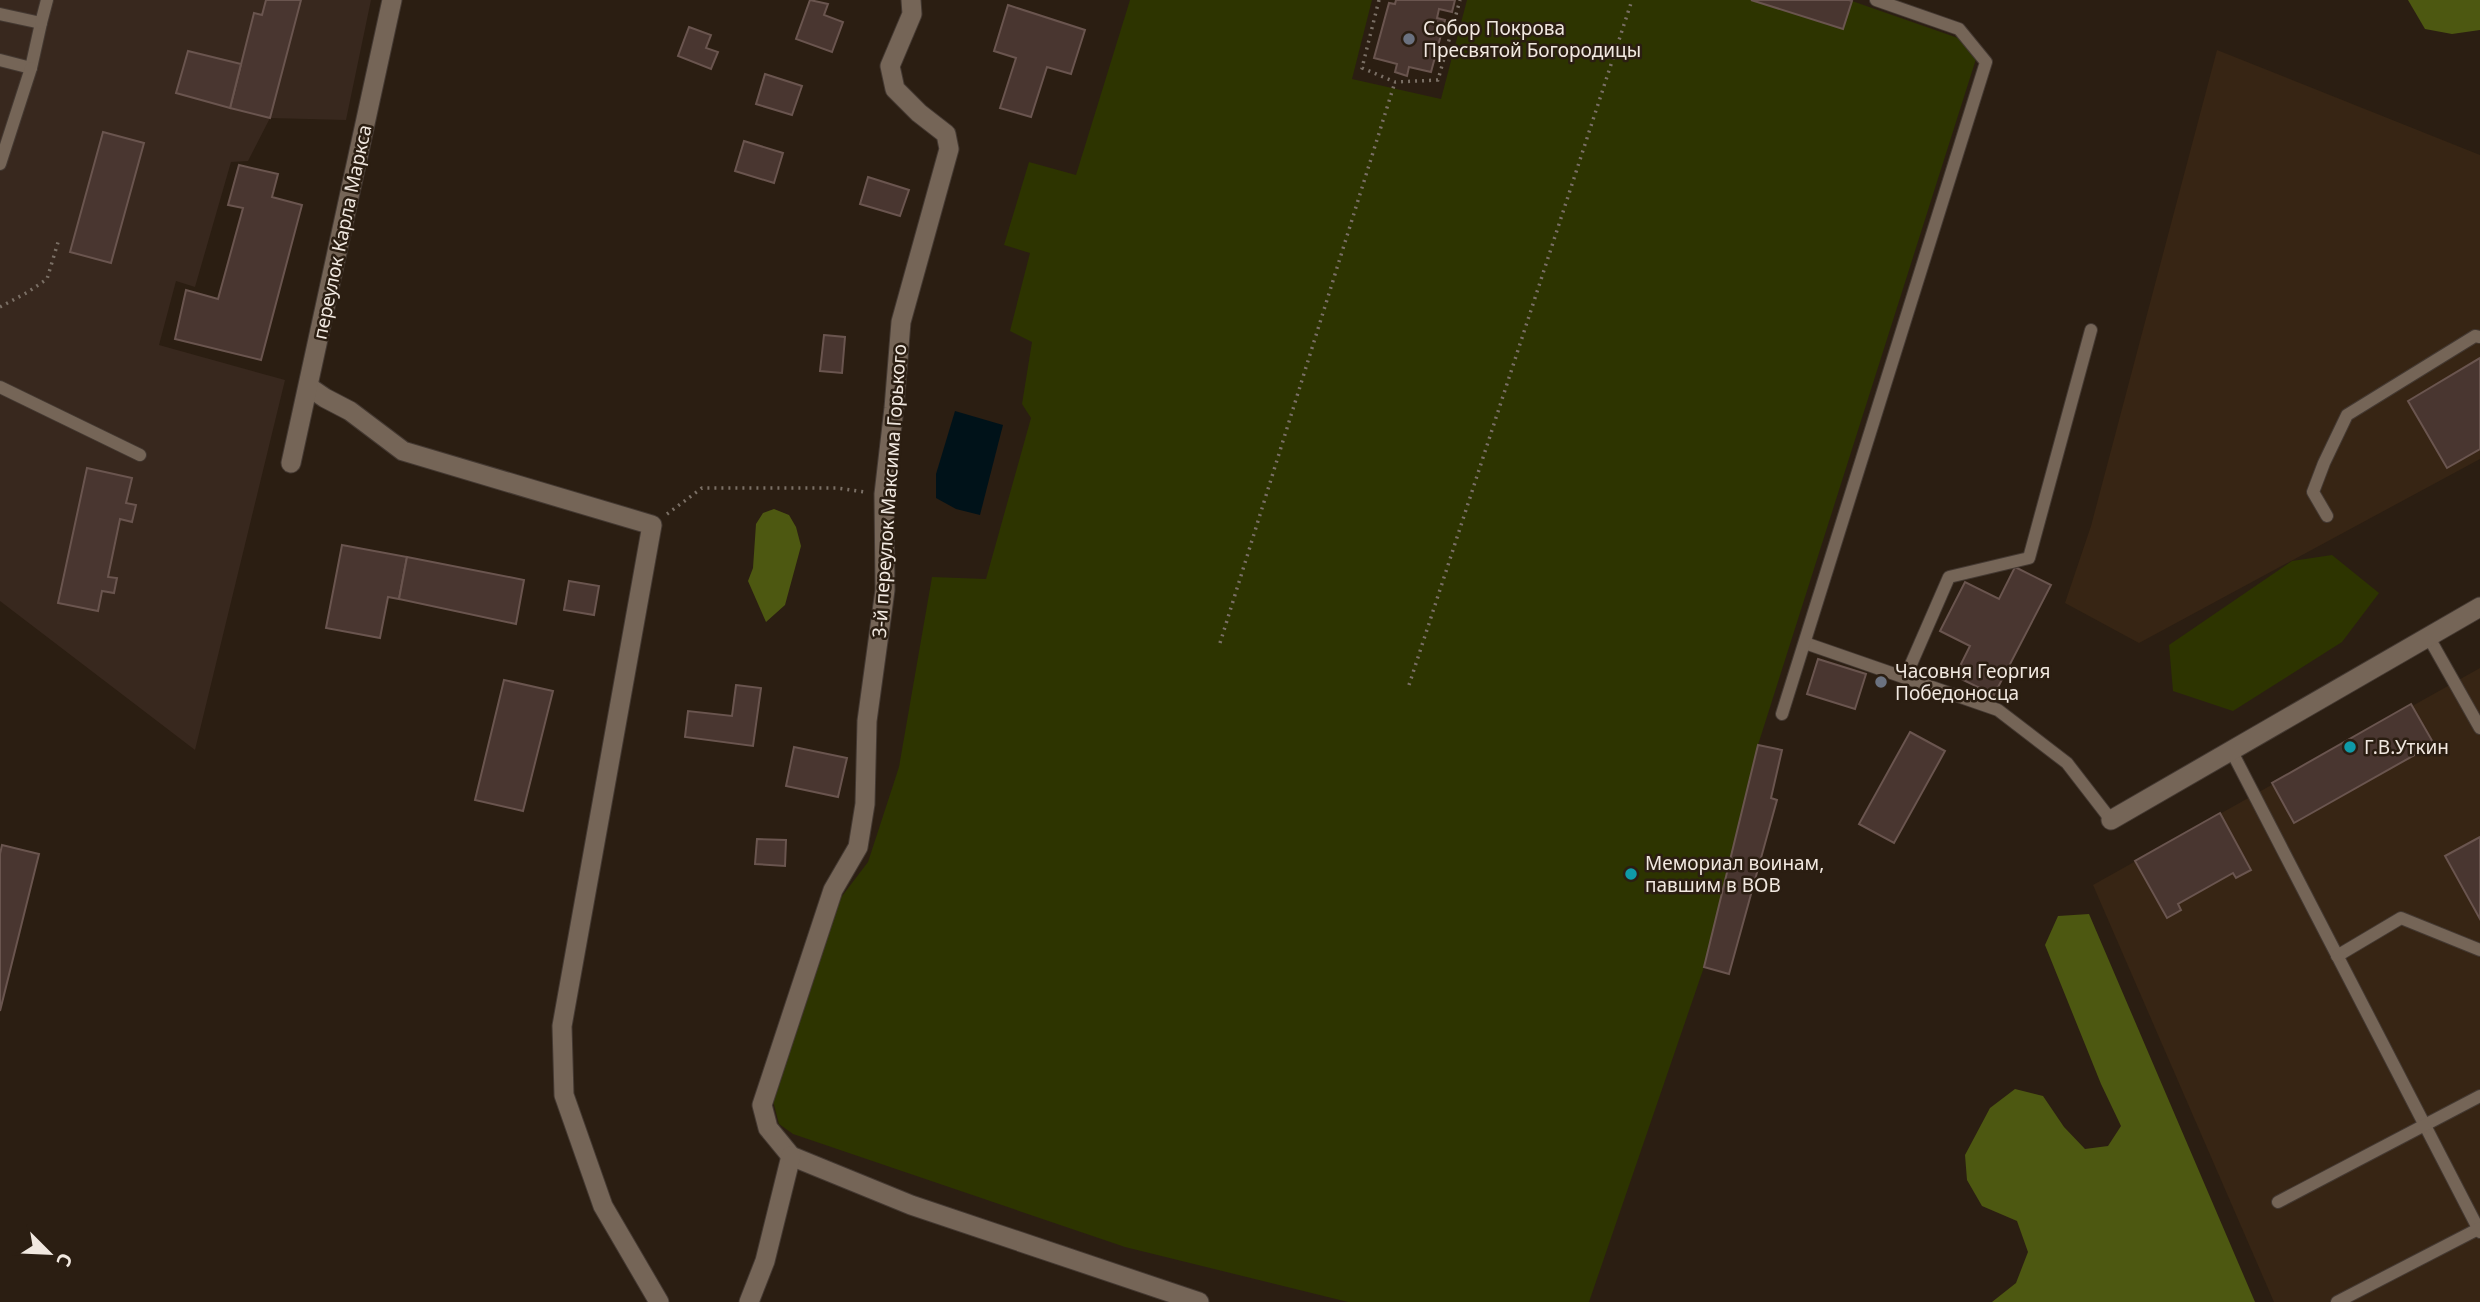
<svg xmlns="http://www.w3.org/2000/svg" width="2480" height="1302" viewBox="0 0 2480 1302" font-family="'Noto Sans',sans-serif">
	<style>
		.built { fill: #372514 }
		.medical { fill: #38281e }
		.green { fill: #2d3400 }
		.forest { fill: #4d5811 }
		.water { fill: #001219 }
		.building { fill: #493630; stroke: #6a554f; stroke-width: 2 }
		.lines { fill: none; stroke-linecap: round; stroke-linejoin: round }
		.service-casing { stroke: #443932; stroke-width: 14 }
		.minor-casing { stroke: #443932; stroke-width: 21 }
		.path { stroke: #7a6f65; stroke-width: 3.5; stroke-dasharray: 2 5; stroke-linecap: butt }
		.service { stroke: #756557; stroke-width: 12 }
		.minor { stroke: #756557; stroke-width: 19 }
		.worship-dot { fill: #6b7280; stroke: #2b1e12; stroke-width: 2.5 }
		.culture-dot { fill: #0f9aa8; stroke: #2b1e12; stroke-width: 2.5 }
		.labels { text-anchor: middle; stroke-width: 5; stroke-linejoin: round; paint-order: stroke }
		.poi-label { font-size: 19px; fill: #f1e8e0; stroke: #2b1e12; text-anchor: start }
		.street-label { font-size: 19px; fill: #f1e8e0; stroke: #2b1e12 }
	</style>
	<rect width="100%" height="100%" fill="#2b1e12"/>
	<!-- built -->
	<g class="built">
		<polygon points="2217,50 2480,155 2480,459 2139,643 2065,603 2091,526"/>
		<polygon points="2480,668 2480,1302 2274,1302 2093,885"/>
	</g>
	<!-- medical -->
	<polygon class="medical" points="0,0 371,0 346,120 270,118 248,161 231,162 195,287 176,281 159,345 285,380 195,750 0,601"/>
	<!-- green -->
	<g class="green">
		<polygon points="1130,0 1372,0 1352,79 1441,99 1467,0 1751,0 1843,29 1852,1 1958,38 1976,59 1758,745 1704,967 1589,1302 1348,1302 1125,1247 793,1134 779,1124 773,1101 836,904 868,862 899,767 932,577 986,579 1031,418 1022,404 1032,342 1010,331 1030,253 1004,245 1029,162 1076,175"/>
		<polygon points="2332,555 2379,593 2342,642 2233,711 2173,691 2169,645 2292,561"/>
	</g>
	<!-- forest -->
	<g class="forest">
		<polygon points="2408,0 2480,0 2480,30 2452,34 2425,29"/>
		<polygon points="774,509 789,515 796,527 801,546 785,605 766,622 748,581 753,568 756,524 763,513"/>
		<polygon points="2089,914 2255,1302 1992,1302 2016,1283 2028,1252 2017,1221 1982,1206 1967,1180 1965,1155 1990,1108 2015,1089 2043,1096 2064,1127 2085,1149 2108,1146 2121,1126 2101,1084 2045,945 2058,916"/>
	</g>
	<!-- water -->
	<polygon class="water" points="955,411 1003,425 980,515 956,509 936,498 936,474"/>
	<!-- building -->
	<g class="building">
		<polygon points="266,0 301,0 270,118 230,108 254,13 262,15"/>
		<polygon points="810,0 828,4 824,15 843,22 832,52 796,39"/>
		<polygon points="1396,0 1455,0 1452,12 1439,9 1437,18 1445,20 1431,72 1409,67 1407,76 1395,72 1397,64 1374,58 1389,3 1395,4"/>
		<polygon points="1751,0 1849,0 1852,1 1843,29"/>
		<polygon points="1008,5 1085,30 1071,74 1047,67 1031,117 1000,108 1016,58 994,51"/>
		<polygon points="689,27 711,35 706,48 718,52 711,69 678,56"/>
		<polygon points="188,51 241,64 230,108 176,93"/>
		<polygon points="765,74 802,86 792,115 756,104"/>
		<polygon points="103,132 144,143 111,263 70,252"/>
		<polygon points="744,141 783,153 774,183 735,171"/>
		<polygon points="239,165 278,174 272,197 302,205 261,360 175,339 186,290 218,299 243,208 228,205"/>
		<polygon points="868,177 909,190 900,216 860,204"/>
		<polygon points="824,335 845,337 842,373 820,371"/>
		<polygon points="2480,358 2480,449 2447,468 2408,401"/>
		<polygon points="87,468 132,478 126,503 136,505 132,522 120,519 108,577 117,578 114,593 102,591 98,611 58,603"/>
		<polygon points="342,545 407,557 399,599 388,597 380,638 326,628"/>
		<polygon points="407,557 524,580 516,624 399,599"/>
		<polygon points="2015,567 2051,585 1994,695 1955,676 1970,646 1940,631 1965,582 1999,599"/>
		<polygon points="569,581 599,586 594,615 564,610"/>
		<polygon points="1818,659 1866,674 1855,709 1807,694"/>
		<polygon points="504,680 553,691 523,811 475,800"/>
		<polygon points="736,685 761,688 753,746 685,737 688,711 732,716"/>
		<polygon points="2411,704 2434,744 2294,823 2272,783"/>
		<polygon points="1910,732 1945,751 1894,843 1859,824"/>
		<polygon points="1758,745 1782,750 1771,798 1777,800 1729,974 1704,967"/>
		<polygon points="794,747 847,758 838,797 786,786"/>
		<polygon points="2220,813 2251,870 2236,878 2233,873 2178,904 2181,910 2167,918 2135,861"/>
		<polygon points="2480,837 2480,919 2445,856"/>
		<polygon points="757,839 786,840 785,866 755,864"/>
		<polygon points="2,845 39,854 0,1011 0,854"/>
	</g>
	<g class="lines">
		<defs>
			<g id="service">
				<polyline points="0,14 41,23 31,68 0,60"/>
				<polyline points="41,23 47,0"/>
				<polyline points="0,164 31,68"/>
				<polyline points="0,387 140,455"/>
				<polyline points="2327,516 2313,492 2324,463 2347,415 2475,336 2480,337"/>
				<polyline points="2428,636 2480,728"/>
				<polyline points="1805,643 1998,710 2067,763 2111,820"/>
				<polyline points="1905,678 1949,577 2029,558 2091,330"/>
				<polyline points="1782,714 1986,62 1959,29 1876,0"/>
				<polyline points="2231,750 2480,1232"/>
				<polyline points="2337,956 2401,918 2480,950"/>
				<polyline points="2278,1202 2480,1096"/>
				<polyline points="2337,1302 2480,1228"/>
			</g>
			<g id="minor">
				<polyline points="911,0 912,14 890,66 895,89 919,113 946,134 949,149 901,322 894,408 884,494 885,590 867,721 865,804 858,847 833,890 762,1105 768,1128 791,1156 911,1205 1199,1302"/>
				<polyline points="309,387 325,398 350,411 403,451 652,525 562,1026 564,1095 603,1206 659,1302"/>
				<polyline points="291,463 392,0"/>
				<polyline points="2111,820 2480,607"/>
				<polyline points="749,1302 765,1261 791,1156"/>
			</g>
		</defs>
		<!-- service casing -->
		<use href="#service" class="service-casing"/>
		<!-- minor casing -->
		<use href="#minor" class="minor-casing"/>
		<!-- path -->
		<g class="path">
			<polyline points="1379,0 1362,68 1395,82 1438,80 1460,0"/>
			<polyline points="0,307 28,292 47,279 59,239"/>
			<polyline points="667,514 702,488 837,488 865,492"/>
			<polyline points="1220,643 1395,82"/>
			<polyline points="1409,685 1632,0"/>
		</g>
		<!-- service -->
		<use href="#service" class="service"/>
		<!-- minor -->
		<use href="#minor" class="minor"/>
	</g>
	<!-- markers -->
	<g class="worship-dot">
		<circle cx="1409" cy="39" r="7"/>
		<circle cx="1881" cy="682" r="7"/>
	</g>
	<g class="culture-dot">
		<circle cx="2350" cy="747" r="7"/>
		<circle cx="1631" cy="874" r="7"/>
	</g>
	<g class="labels">
		<!-- poi labels -->
		<g class="poi-label">
			<text x="1423" y="35">Собор Покрова<tspan x="1423" dy="22">Пресвятой Богородицы</tspan></text>
			<text x="1895" y="678">Часовня Георгия<tspan x="1895" dy="22">Победоносца</tspan></text>
			<text x="2364" y="754">Г.В.Уткин</text>
			<text x="1645" y="870">Мемориал воинам,<tspan x="1645" dy="22">павшим в ВОВ</tspan></text>
		</g>
		<!-- street labels -->
		<g class="street-label">
			<text transform="translate(342 232) rotate(-78)" y="7">переулок Карла Маркса</text>
			<text transform="translate(889 491) rotate(-86)" y="7">3-й переулок Максима Горького</text>
		</g>
	</g>
	<!-- north arrow -->
	<g transform="translate(49 1253) rotate(114)" stroke="#2b1e12" stroke-width="5" paint-order="stroke">
	<path d="M0-5L12 26L0 18L-12 26Z" fill="#f1e8e0"/>
	<text y="-10" font-size="19" font-weight="bold" text-anchor="middle" fill="#f1e8e0">С</text>
	</g>
</svg>
